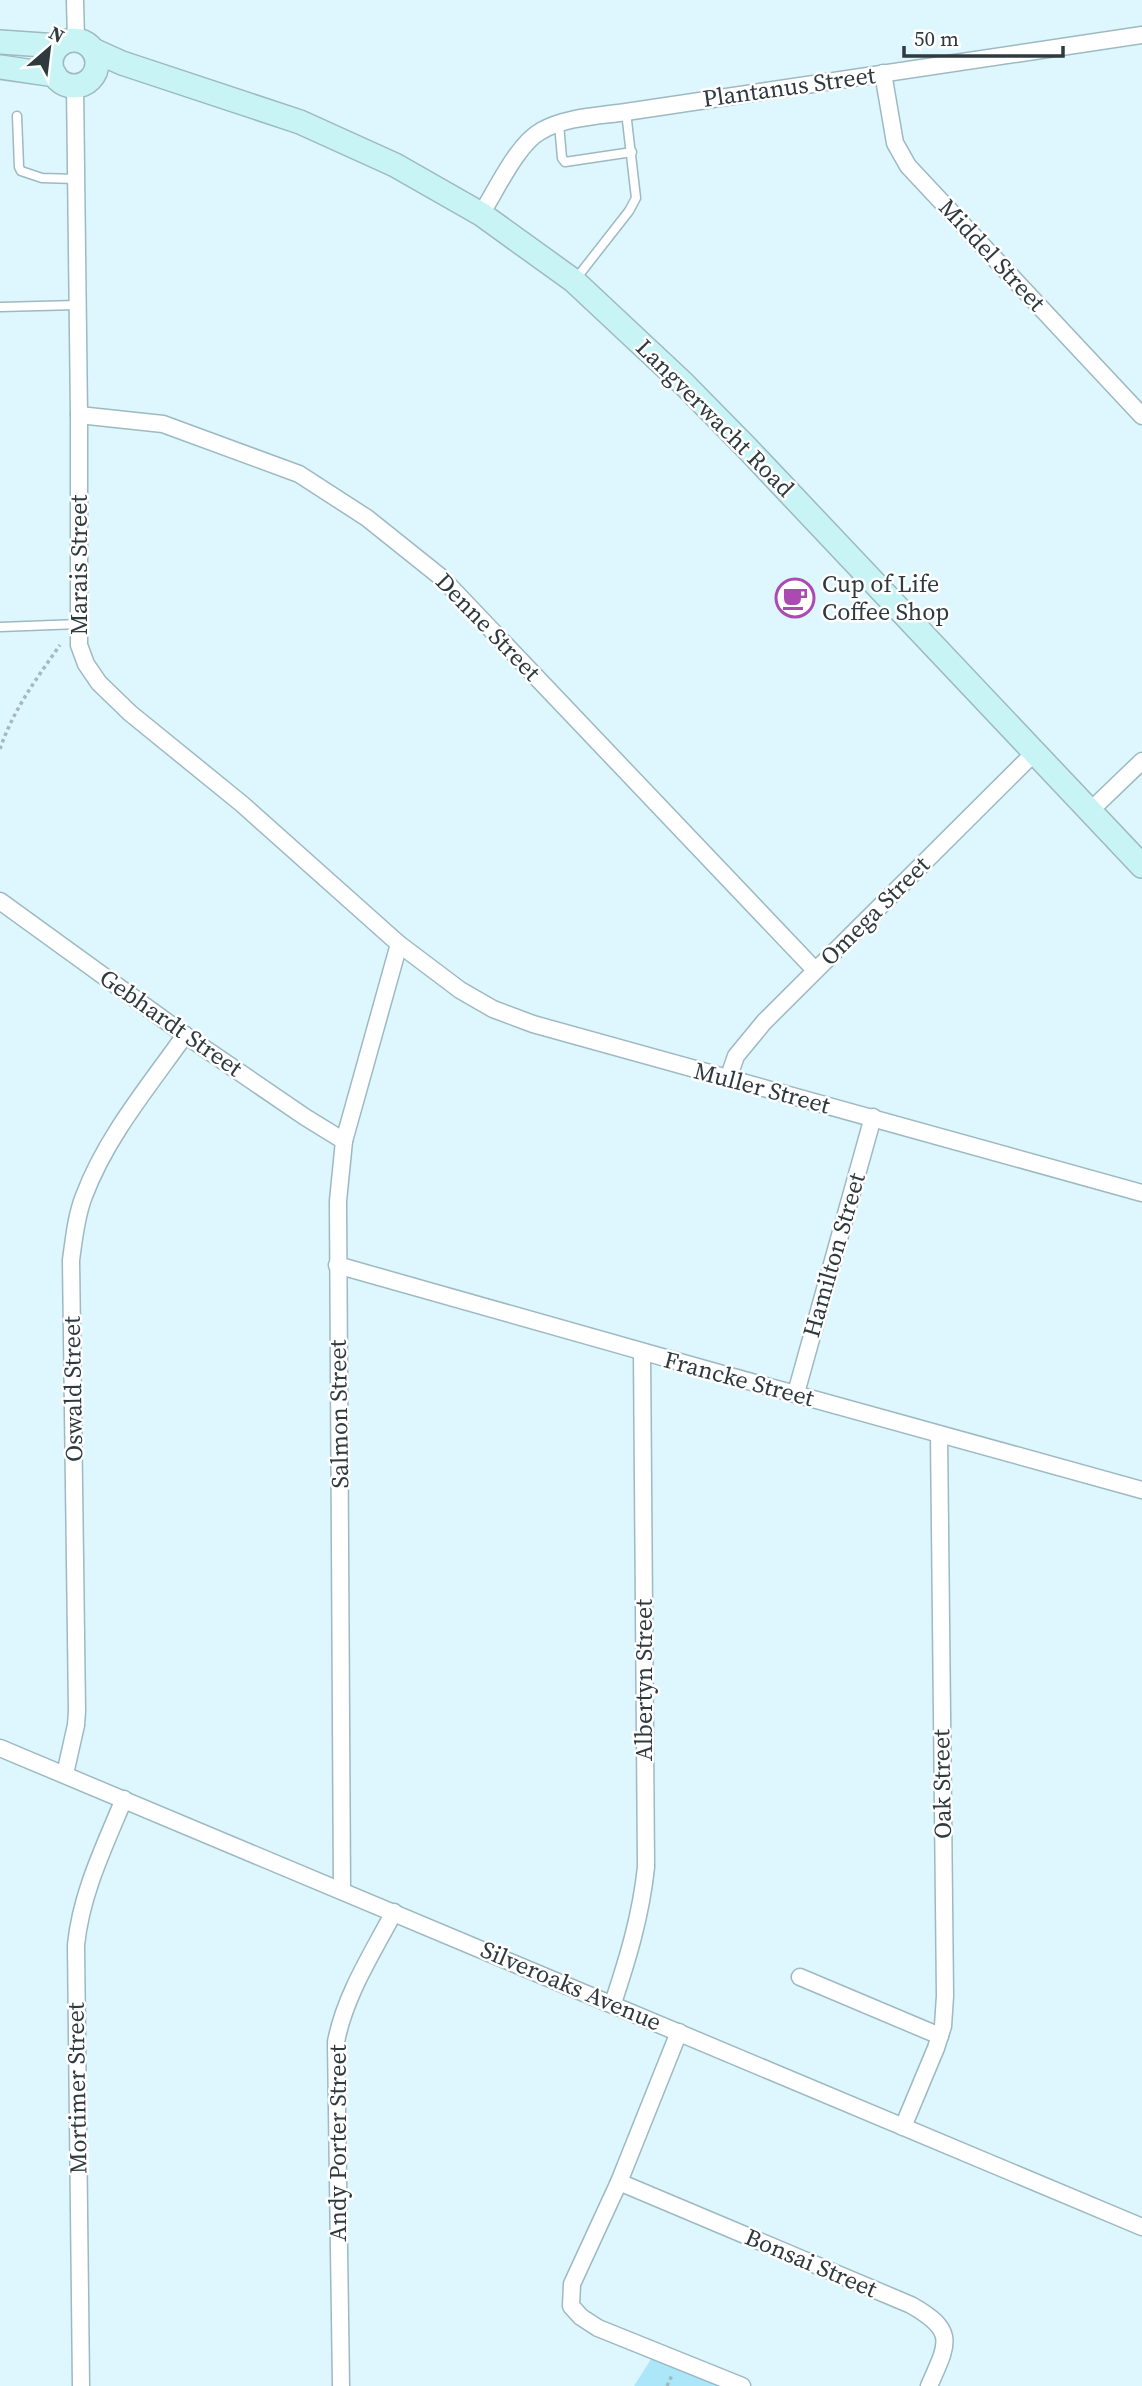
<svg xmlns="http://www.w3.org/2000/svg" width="1142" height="2386" viewBox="0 0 1142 2386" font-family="'Source Serif 4',serif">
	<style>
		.green { fill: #ace6f9 }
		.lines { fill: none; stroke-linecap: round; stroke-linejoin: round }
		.lane-casing { stroke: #9db9c2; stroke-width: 11 }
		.street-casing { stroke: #9db9c2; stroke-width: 19 }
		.secondary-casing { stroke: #9db9c2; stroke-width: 26 }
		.path { stroke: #a4b8be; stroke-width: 3.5; stroke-dasharray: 3.5 3.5; stroke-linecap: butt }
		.lane { stroke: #fff; stroke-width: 8 }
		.street { stroke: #fff; stroke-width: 16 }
		.secondary { stroke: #c8f4f5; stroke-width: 23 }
		.labels { text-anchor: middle; stroke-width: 5; stroke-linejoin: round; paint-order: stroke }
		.street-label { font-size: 24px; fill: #2e3a3e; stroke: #fff }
		.poi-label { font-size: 24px; fill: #2e3a3e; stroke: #fff; text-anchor: start }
	</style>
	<rect width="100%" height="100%" fill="#def6fd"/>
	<!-- green -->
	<polygon class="green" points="653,2356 724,2386 634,2386"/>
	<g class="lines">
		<defs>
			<g id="lane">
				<polyline points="17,116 19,167 21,171 42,178 76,179"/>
				<polyline points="559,124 562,158 565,162 632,152"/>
				<polyline points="575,280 629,211 636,198 626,112"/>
				<polyline points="0,307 77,305"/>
				<polyline points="0,627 79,624"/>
			</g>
			<g id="street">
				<polyline points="75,0 76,40"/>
				<polyline points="883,73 895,143 908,166 1142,416"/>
				<polyline points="75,85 79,415 79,645 86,664 99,683 130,713 242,804 399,944 460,990 493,1009 533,1024 1142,1193"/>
				<path d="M481,214c15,-23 36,-70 60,-83 24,-14 58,-15 85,-19l516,-77"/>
				<polyline points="79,415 163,424 299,474 367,518 442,578 815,970"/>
				<polyline points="1090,811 1142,761"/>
				<polyline points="0,901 185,1035 305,1117 344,1141"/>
				<polyline points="728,1079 736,1056 764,1022 1035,752"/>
				<path d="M337,1265c268,77 536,151 805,225"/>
				<polyline points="796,1393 873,1117"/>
				<polyline points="0,1748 1142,2227"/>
				<path d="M65,1774l11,-49 1,-14 -6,-451c3,-21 5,-44 13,-64 22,-59 65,-110 101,-161"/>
				<polyline points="342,1891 338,1201 344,1141 399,944"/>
				<polyline points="800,1977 940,2036"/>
				<path d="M613,2003c15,-45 28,-88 33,-136l-4,-514"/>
				<polyline points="679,2032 619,2182 572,2284 571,2306 581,2317 598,2328 742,2386"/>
				<polyline points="903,2127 936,2048 943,2026 945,1996 939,1434"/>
				<path d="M619,2182l292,123c46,26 37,38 18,81"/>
				<path d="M81,2386l-5,-441c5,-51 28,-98 48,-146"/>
				<path d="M341,2386l-5,-344c9,-47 36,-88 58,-130"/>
			</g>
			<g id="secondary">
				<circle cx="74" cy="63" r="23"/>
				<polyline points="0,42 58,46"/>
				<polyline points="93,50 122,63 300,122 395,165 481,214 574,281 684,384 745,446 1142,866"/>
				<polyline points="0,67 55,75"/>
			</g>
		</defs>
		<!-- lane casing -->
		<use href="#lane" class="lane-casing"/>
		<!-- street casing -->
		<use href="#street" class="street-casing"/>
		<!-- secondary casing -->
		<use href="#secondary" class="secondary-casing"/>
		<!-- path -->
		<g class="path">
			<path d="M0,749c13,-39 37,-71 60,-104"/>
			<polyline points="667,2386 672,2375"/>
		</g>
		<!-- lane -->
		<use href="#lane" class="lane"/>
		<!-- street -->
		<use href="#street" class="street"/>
		<!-- secondary -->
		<use href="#secondary" class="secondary"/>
	</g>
	<!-- icons -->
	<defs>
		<symbol id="cafe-ring" viewBox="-11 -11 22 22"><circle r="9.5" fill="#fff" stroke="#ab4ab2" stroke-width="1.5"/><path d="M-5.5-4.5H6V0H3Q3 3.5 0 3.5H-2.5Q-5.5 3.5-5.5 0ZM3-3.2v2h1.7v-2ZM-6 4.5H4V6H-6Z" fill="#ab4ab2"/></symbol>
	</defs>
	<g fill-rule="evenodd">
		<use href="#cafe-ring" x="773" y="576" width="44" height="44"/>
	</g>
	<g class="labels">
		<!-- street labels -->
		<g class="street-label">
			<text transform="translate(789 87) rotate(-8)" y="8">Plantanus Street</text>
			<text transform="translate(992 255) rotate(47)" y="8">Middel Street</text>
			<text transform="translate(715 418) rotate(45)" y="8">Langverwacht Road</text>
			<text transform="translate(79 565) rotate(-90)" y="8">Marais Street</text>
			<text transform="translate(488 627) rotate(46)" y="8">Denne Street</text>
			<text transform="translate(875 911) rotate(-45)" y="8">Omega Street</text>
			<text transform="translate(171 1023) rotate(35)" y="8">Gebhardt Street</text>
			<text transform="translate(762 1088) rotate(15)" y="8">Muller Street</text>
			<text transform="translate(834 1255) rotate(-74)" y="8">Hamilton Street</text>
			<text transform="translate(739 1379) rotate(15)" y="8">Francke Street</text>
			<text transform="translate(73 1389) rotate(-91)" y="8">Oswald Street</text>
			<text transform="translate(339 1414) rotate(-91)" y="8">Salmon Street</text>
			<text transform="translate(644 1680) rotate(-90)" y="8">Albertyn Street</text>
			<text transform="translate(942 1784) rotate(-91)" y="8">Oak Street</text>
			<text transform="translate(571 1986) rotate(23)" y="8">Silveroaks Avenue</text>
			<text transform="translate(77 2088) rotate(-91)" y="8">Mortimer Street</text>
			<text transform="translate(338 2143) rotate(-90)" y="8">Andy Porter Street</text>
			<text transform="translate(811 2263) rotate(23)" y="8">Bonsai Street</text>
		</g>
		<!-- poi labels -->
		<g class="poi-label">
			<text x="822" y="592">Cup of Life<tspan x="822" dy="28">Coffee Shop</tspan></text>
		</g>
	</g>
	<!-- north arrow -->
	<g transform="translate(49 49) rotate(28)" stroke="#ffffff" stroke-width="5" paint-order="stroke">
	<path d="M0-5L12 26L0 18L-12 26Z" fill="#2e3a3e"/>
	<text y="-10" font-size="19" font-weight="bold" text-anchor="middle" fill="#2e3a3e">N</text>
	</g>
	<!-- scale -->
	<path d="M904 46v10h159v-10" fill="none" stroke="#2e3a3e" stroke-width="3.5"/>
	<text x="914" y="46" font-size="21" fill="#2e3a3e" stroke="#ffffff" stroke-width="5" paint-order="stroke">50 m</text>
</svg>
